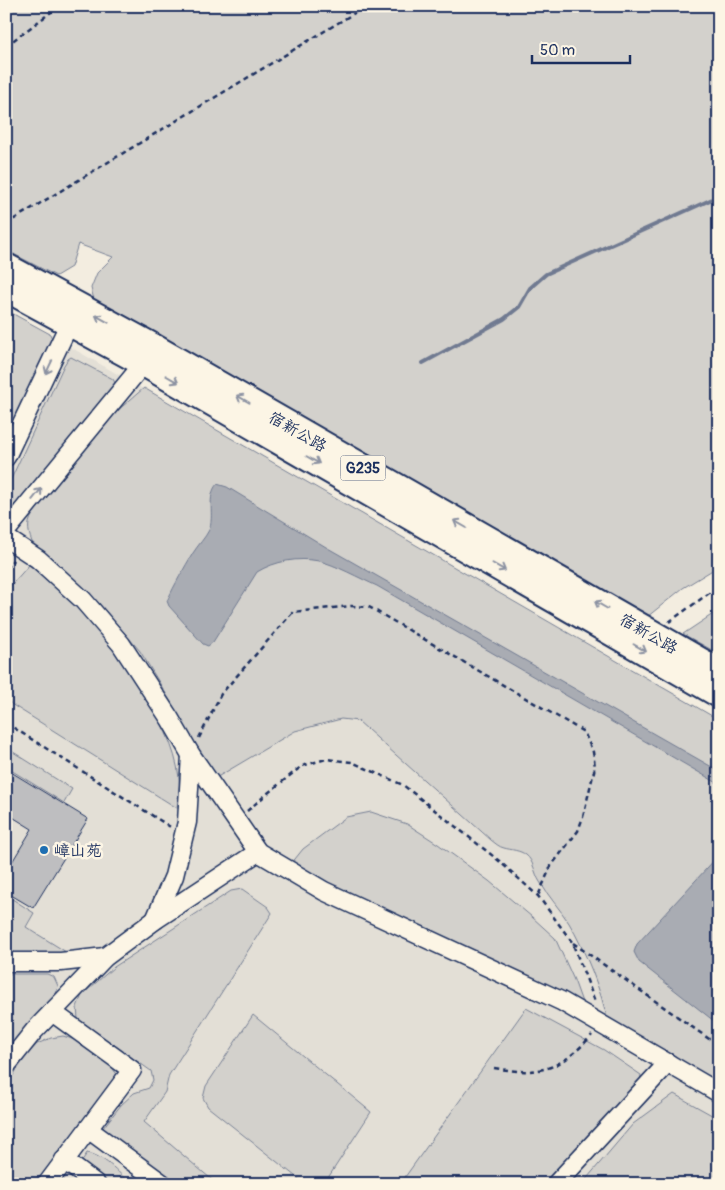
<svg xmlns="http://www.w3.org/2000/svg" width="725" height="1190" viewBox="0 0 725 1190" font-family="Pangolin,'LXGW WenKai TC',sans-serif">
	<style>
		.built { fill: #e3dfd6 }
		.green { fill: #d3d1cc; stroke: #778095 }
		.water { fill: #a9acb3; stroke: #707a91 }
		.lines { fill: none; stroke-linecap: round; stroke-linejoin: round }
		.stream { stroke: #707a91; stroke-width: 4 }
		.building { fill: #bebec0; stroke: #1b2f5e }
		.minor-casing { stroke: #1b2f5e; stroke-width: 21 }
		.highway-casing { stroke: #1b2f5e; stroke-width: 30 }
		.path { stroke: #1b2f5e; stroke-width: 2.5; stroke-dasharray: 5 4; stroke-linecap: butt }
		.minor { stroke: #fcf5e5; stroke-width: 18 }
		.highway { stroke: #fcf5e5; stroke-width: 26 }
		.oneway { stroke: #8c92a2 }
		.poi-dot { fill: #1f6fb2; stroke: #fcf5e5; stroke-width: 2 }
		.labels { text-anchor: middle; stroke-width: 5; stroke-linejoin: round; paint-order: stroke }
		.shield { fill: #fcf5e5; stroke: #5e6a86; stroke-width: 1 }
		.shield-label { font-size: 15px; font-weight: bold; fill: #1b2f5e }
		.street-label { font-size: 16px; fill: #1b2f5e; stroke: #fcf5e5 }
		.poi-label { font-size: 16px; fill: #1b2f5e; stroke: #fcf5e5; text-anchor: start }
	</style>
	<rect width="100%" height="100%" fill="#f3ede0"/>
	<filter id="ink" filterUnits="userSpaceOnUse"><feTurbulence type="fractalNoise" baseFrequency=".02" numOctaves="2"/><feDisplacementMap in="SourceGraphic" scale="10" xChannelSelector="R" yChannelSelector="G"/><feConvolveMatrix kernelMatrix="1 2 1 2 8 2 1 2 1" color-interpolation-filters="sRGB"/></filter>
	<g filter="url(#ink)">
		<!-- built -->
		<polygon class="built" points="6,310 719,720 719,1184 6,1184"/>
		<!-- green -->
		<g class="green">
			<polygon points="6,6 719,6 719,566 683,588 647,617 94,300 91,288 97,273 113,257 78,244 71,267 56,276 6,250"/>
			<polygon points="6,310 50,334 53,341 6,446"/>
			<polygon points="71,357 113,379 117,387 14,511 6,506 6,490 64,365 68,359"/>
			<path d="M144,388l575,332v368l-111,-65c-6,-31 -23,-73 -39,-100 -9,-14 -21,-27 -29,-41 -6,-9 -6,-21 -14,-27 -6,-5 -15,-5 -22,-7 -5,-1 -9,-5 -13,-8l-133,-119 -17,-2 -46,12 -81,48 -43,-77 -31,-51 -42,-49 -66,-60c-5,-13 -5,-20 3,-31l82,-100z"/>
			<path d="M29,565c15,13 32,26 46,41 39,41 98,114 104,172 1,9 -1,20 -2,30l-166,-104 -5,-9v-104z"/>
			<polygon points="719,610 719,654 683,634"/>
			<polygon points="10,750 72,789 64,803 6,767 6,756"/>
			<polygon points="371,812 407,824 438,844 489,881 532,917 555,938 574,980 583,1005 385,912 291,864 303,849 346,817"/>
			<polygon points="242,889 268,907 272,913 169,1075 165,1092 144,1122 217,1184 170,1184 99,1133 121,1105 134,1093 149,1088 153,1080 151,1071 78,1019 77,1007 82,995 114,967 231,891"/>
			<polygon points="6,895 34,913 26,927 71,955 6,957"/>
			<polygon points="6,974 47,974 54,977 58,986 55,999 6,1060"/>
			<polygon points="526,1008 604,1050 641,1075 640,1081 550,1184 400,1184"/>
			<polygon points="253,1015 371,1112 324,1184 305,1184 208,1107 203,1098 206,1086"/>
			<path d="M63,1036c19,5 42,20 53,37l-1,10 -74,101h-35v-98l20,-30 11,-12 14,-6z"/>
			<polygon points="674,1094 719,1119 719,1184 582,1184 633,1124"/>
			<path d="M87,1153c15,2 33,19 42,31h-19l-28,-23z"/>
		</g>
		<!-- water -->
		<g class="water">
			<path d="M217,484l10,3 99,60 393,224v13l-342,-198c-16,-7 -43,-22 -58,-25 -21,-4 -44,0 -62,11l-44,70 -5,4 -5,-2 -34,-38 -2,-5c8,-17 17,-33 26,-48 5,-8 12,-15 16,-23 6,-15 -3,-33 8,-46z"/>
			<polygon points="719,855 719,1025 639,962 634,952 637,944"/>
		</g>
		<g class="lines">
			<!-- stream -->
			<polyline class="stream" points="423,363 504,319 519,307 530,288 546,274 719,196"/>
		</g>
		<!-- building -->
		<polygon class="building" points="6,769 88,819 33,908 6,892 6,872 32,829 6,813"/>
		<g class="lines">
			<defs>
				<g id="minor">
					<polyline points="6,457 70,322"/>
					<polyline points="6,531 144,363"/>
					<polyline points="6,538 38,559 83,600 121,644 170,719 191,755 258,852 324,891 561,1001 719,1093"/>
					<polyline points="155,920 174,876 187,822 191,755"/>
					<polyline points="6,962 61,962 105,957"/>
					<polyline points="6,1066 34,1031 105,957 155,920 258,852"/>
					<polyline points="88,1129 163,1184"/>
					<polyline points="64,1160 96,1184"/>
					<polyline points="47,1184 132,1070 52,1012"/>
					<polyline points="556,1184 668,1063"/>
				</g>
				<g id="highway">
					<polyline points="6,267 153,347 719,672"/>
					<polyline points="6,288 144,363 719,694"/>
				</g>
			</defs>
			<!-- minor casing -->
			<use href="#minor" class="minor-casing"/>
			<!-- highway casing -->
			<use href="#highway" class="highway-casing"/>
			<!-- path -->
			<g class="path">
				<polyline points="6,46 59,6"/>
				<polyline points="6,224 366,6"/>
				<polyline points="6,569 13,560"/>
				<polyline points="669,622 719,586"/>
				<polyline points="6,723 172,828"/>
				<polyline points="199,738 221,694 293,612 351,606 369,607 584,732 593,752 595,767 583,817 578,831 551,866 538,896"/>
				<polyline points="247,811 268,793 302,766 326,759 352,762 403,785 498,860 538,896 572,942 596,1004"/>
				<polyline points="573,943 719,1046"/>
				<path d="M494,1068c46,8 67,2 98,-33"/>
			</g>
			<!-- minor -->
			<use href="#minor" class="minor"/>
			<!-- highway -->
			<use href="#highway" class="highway"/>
		</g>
		<!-- one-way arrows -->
		<defs><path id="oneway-shaft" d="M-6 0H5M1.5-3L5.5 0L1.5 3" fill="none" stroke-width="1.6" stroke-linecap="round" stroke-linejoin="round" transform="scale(1.25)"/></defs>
		<g class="oneway">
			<use href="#oneway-shaft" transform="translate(102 319) rotate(-151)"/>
			<use href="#oneway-shaft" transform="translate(49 367) rotate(115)"/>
			<use href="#oneway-shaft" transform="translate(172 379) rotate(30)"/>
			<use href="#oneway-shaft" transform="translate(243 399) rotate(-150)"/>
			<use href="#oneway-shaft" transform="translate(313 460) rotate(30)"/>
			<use href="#oneway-shaft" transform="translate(37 494) rotate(-51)"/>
			<use href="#oneway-shaft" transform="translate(460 524) rotate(-150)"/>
			<use href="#oneway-shaft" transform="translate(499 567) rotate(30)"/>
			<use href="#oneway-shaft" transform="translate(601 605) rotate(-150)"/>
			<use href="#oneway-shaft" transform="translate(640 648) rotate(30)"/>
		</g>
	</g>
	<!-- markers -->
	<circle class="poi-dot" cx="44" cy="850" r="5"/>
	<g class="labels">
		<!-- shield labels -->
		<rect class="shield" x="340.5" y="455.5" width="45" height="25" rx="4"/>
		<g class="shield-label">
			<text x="363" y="473">G235</text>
		</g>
		<!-- street labels -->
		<g class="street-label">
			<text transform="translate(298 431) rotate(30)" y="6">宿新公路</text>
			<text transform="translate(649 633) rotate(30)" y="6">宿新公路</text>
		</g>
		<!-- poi labels -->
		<g class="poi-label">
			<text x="54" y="856">嶂山苑</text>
		</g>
	</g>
	<!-- margin -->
	<rect width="725" height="1190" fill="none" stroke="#fcf5e5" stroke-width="25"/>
	<rect x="12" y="12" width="700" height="1165" fill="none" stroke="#1b2f5e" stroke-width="2" filter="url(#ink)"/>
	<!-- scale -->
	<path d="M532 55v8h98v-8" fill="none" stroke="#1b2f5e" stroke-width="2.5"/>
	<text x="540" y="55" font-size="15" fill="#1b2f5e" stroke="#fcf5e5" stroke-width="4" paint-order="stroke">50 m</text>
</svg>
